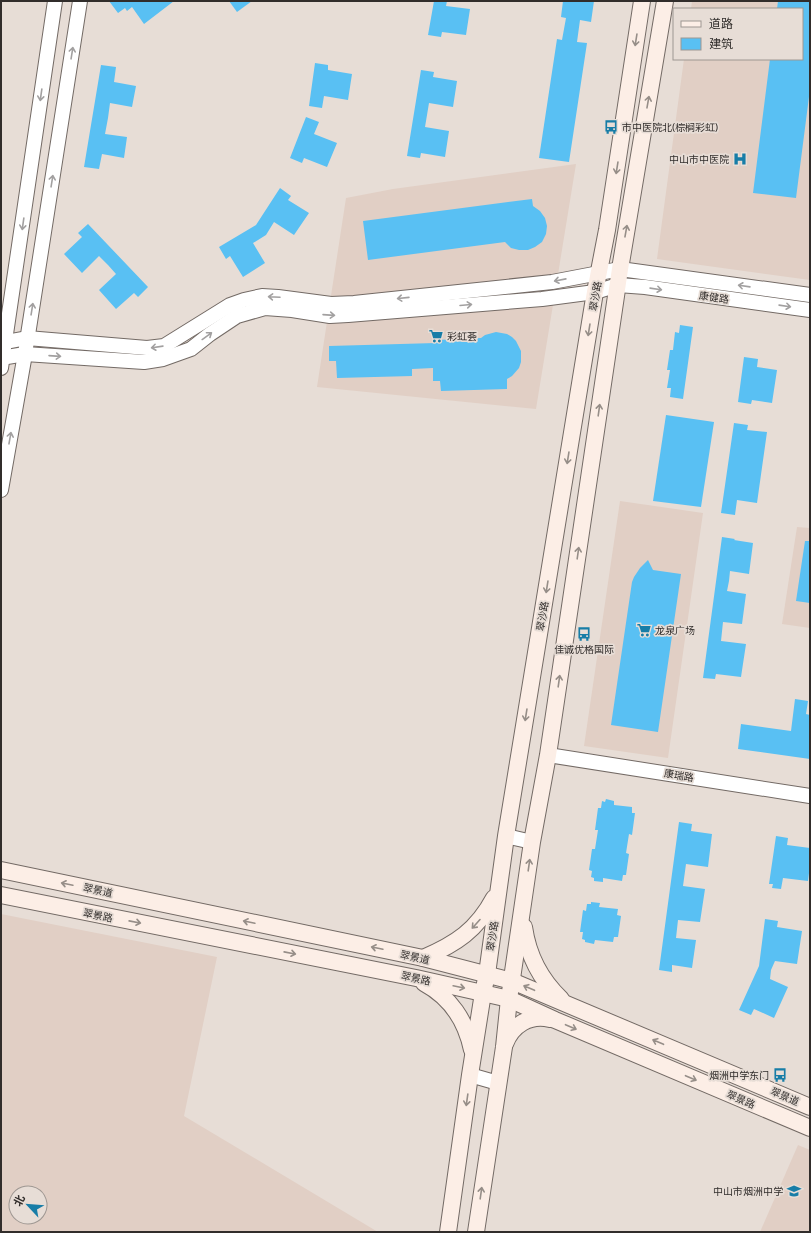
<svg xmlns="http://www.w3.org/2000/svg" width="811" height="1233" viewBox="0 0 811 1233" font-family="'Varela Round','Noto Sans SC',sans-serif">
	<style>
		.built { fill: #e1cfc5; fill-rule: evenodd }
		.building { fill: #59c0f3 }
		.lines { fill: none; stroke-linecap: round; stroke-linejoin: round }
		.tertiary-casing { stroke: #736a65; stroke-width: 16 }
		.secondary-casing { stroke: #736a65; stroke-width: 18 }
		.tertiary { stroke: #fff; stroke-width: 14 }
		.secondary { stroke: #fceee6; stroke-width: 16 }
		.oneway { stroke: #968e88 }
		.oneway2 { stroke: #a2a0a0 }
		.labels { text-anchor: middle; stroke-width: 3.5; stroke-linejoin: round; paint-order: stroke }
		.poi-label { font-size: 10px; fill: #312d2b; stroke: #e7ddd6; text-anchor: start }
		.street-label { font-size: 10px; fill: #312d2b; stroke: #e7ddd6 }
	</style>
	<rect width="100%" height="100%" fill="#e7ddd6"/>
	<!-- built -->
	<g class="built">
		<polygon points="692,1 810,1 810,280 657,259 684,59 802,59 802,9 691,9"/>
		<polygon points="576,164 536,409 317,387 346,198 393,189"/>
		<polygon points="620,501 703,513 668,758 584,746"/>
		<polygon points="797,527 810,528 810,628 782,624"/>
		<path d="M1,914l216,43 -33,159 194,116h-377zM16,1193h24v24h-24z"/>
		<polygon points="798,1145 810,1150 810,1232 760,1232"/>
	</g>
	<!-- building -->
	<g class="building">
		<polygon points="109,1 174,1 144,24 132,7 127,11 125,8 118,13"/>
		<polygon points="229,1 252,1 237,12"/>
		<polygon points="434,1 447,1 446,6 470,9 466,35 442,32 441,37 428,35"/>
		<polygon points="563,1 594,1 591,22 580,20 577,42 587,43 569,162 539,158 557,39 562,40 566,18 561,17"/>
		<polygon points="778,1 810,1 810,89 796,198 753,193 770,59 802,59 802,9 777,9"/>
		<polygon points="315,63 328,65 328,70 352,74 348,100 324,96 322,108 309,106"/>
		<polygon points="101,65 116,67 114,82 136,86 132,107 110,103 108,118 105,134 127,137 124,158 102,154 99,169 84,167"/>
		<polygon points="421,70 434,72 433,77 457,81 453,107 429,103 425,127 449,131 445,157 421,153 420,158 407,156"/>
		<polygon points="306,117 319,122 314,134 337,143 327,167 304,158 302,163 290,158"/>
		<polygon points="280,188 291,196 288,200 309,213 294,235 274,222 266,235 253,243 265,263 243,277 230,256 226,259 219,247 256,225"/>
		<polygon points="532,199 533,206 540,211 545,218 547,226 546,234 542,242 535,247 528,250 519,250 511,248 505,242 368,260 363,221"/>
		<polygon points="88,224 148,287 138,297 134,293 116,309 99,290 116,274 108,265 99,256 82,273 64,254 82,237 78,233"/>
		<polygon points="680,325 693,327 683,399 670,397 671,388 667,388 670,370 667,370 670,350 673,350 675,332 679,333"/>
		<polygon points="496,332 507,334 512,337 516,341 521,351 521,362 519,368 512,376 507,379 507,389 441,391 440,381 433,381 433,368 412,369 412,376 337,378 336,361 329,361 329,346 436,343 436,340 481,338 485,335"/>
		<polygon points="744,357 758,359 757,367 777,370 772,403 752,400 751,404 738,402"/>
		<polygon points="666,415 714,422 701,507 653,501"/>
		<polygon points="734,423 748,425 747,430 767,432 757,503 737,500 735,515 721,513"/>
		<polygon points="722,537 735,539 734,540 753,543 749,574 730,571 729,581 727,591 746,594 742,624 723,622 721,641 746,644 741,677 716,674 715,679 703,678"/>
		<polygon points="805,541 810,541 810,603 796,601"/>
		<polygon points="648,560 653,570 681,574 658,732 611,725 632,582 634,577 640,568"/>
		<polygon points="795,699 808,701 806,714 810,715 810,759 738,749 741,724 791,731"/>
		<polygon points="606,799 614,801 614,805 632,807 632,813 635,813 632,835 629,834 626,853 629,854 626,875 623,875 622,881 603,878 603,882 594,881 594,878 591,877 592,871 589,870 592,849 595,849 598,830 595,830 598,808 601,808 602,801 605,802"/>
		<polygon points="679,822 692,824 691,831 712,834 708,867 686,864 683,886 705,889 700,922 678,920 676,938 696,940 692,968 672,965 672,972 659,970"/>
		<polygon points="776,836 788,838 787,845 810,848 810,865 808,881 783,878 781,889 772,888 773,884 769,884"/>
		<polygon points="591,902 600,903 599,907 618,909 617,915 621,916 618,937 614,937 613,942 595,940 594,944 585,942 585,940 582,939 583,932 580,932 583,910 586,911 587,904 591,904"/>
		<polygon points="765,919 778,921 777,927 802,931 797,964 775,961 771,970 770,979 788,987 774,1018 754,1009 751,1015 739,1010 759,966"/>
	</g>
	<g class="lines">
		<defs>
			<g id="tertiary">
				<polyline points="1,343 27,338 147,348 164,346 230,305 244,300 262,296 278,297 331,304 354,303 552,282 620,269 810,295"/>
				<polyline points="1,358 25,354 144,362 163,359 191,349 210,334 237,316 265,308 292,310 330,316 348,315 542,299 595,292 618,285 645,287 810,310"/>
				<polyline points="1,368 55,1"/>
				<polyline points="1,490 25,354 80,1"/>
				<polyline points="548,755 810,796"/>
				<polyline points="506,836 532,842"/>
				<polyline points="470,1075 498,1083"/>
			</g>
			<g id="secondary">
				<polyline points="1,870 423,958 512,981 810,1107"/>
				<polyline points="1,895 416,978 509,999 555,1020 810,1128"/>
				<path d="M524,927c4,28 17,53 37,72"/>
				<path d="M423,958c33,-14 54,-28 71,-60"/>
				<path d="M424,983c26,14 42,38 48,67"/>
				<path d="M505,1044c7,-19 25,-30 45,-25"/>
				<polyline points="448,1232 470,1075 483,993 487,974 506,836 595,292 607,230 642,1"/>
				<polyline points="476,1232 504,1047 509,999 532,842 548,755 620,269 665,1"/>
			</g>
		</defs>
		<!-- tertiary casing -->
		<use href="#tertiary" class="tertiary-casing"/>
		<!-- secondary casing -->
		<use href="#secondary" class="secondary-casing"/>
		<!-- tertiary -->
		<use href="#tertiary" class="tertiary"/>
		<!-- secondary -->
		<use href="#secondary" class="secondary"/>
	</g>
	<!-- one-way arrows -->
	<defs><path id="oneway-shaft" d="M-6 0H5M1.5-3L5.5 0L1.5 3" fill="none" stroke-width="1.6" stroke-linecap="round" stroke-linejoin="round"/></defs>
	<g class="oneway">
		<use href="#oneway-shaft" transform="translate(636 40) rotate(99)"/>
		<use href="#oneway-shaft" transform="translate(648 102) rotate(-80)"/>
		<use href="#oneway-shaft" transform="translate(617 168) rotate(99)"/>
		<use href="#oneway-shaft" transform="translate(626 231) rotate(-80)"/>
		<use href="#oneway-shaft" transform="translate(589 330) rotate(99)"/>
		<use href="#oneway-shaft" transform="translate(599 410) rotate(-82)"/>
		<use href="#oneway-shaft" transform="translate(568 458) rotate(99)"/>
		<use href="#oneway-shaft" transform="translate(578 553) rotate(-82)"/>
		<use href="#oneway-shaft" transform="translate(547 587) rotate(99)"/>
		<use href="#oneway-shaft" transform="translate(559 681) rotate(-82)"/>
		<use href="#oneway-shaft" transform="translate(526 715) rotate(99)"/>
		<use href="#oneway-shaft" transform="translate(529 865) rotate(-82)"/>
		<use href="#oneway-shaft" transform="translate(67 884) rotate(-168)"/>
		<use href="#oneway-shaft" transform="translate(135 922) rotate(11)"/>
		<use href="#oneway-shaft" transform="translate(249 922) rotate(-168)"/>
		<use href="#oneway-shaft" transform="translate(476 924) rotate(132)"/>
		<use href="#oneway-shaft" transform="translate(377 948) rotate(-168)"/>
		<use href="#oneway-shaft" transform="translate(290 953) rotate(11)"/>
		<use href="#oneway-shaft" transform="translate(459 987) rotate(12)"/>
		<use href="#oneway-shaft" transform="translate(529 988) rotate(-157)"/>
		<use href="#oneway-shaft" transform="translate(571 1027) rotate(23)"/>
		<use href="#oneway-shaft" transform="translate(658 1042) rotate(-157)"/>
		<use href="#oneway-shaft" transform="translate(691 1078) rotate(23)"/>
		<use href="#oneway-shaft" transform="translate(467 1100) rotate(98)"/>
		<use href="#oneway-shaft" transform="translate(481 1193) rotate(-82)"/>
	</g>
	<g class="oneway2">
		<use href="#oneway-shaft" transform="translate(72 53) rotate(-81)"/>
		<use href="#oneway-shaft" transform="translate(41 95) rotate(98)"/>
		<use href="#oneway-shaft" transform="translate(52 181) rotate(-81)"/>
		<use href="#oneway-shaft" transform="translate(23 224) rotate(98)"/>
		<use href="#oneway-shaft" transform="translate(560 280) rotate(169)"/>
		<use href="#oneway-shaft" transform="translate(744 286) rotate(-172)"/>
		<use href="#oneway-shaft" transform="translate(656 289) rotate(8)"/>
		<use href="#oneway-shaft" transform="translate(274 297) rotate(-177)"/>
		<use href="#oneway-shaft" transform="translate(403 298) rotate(174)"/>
		<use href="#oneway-shaft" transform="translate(466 305) rotate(-5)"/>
		<use href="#oneway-shaft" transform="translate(785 306) rotate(8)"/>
		<use href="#oneway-shaft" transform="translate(32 309) rotate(-81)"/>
		<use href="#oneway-shaft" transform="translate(329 315) rotate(4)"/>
		<use href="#oneway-shaft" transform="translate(207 336) rotate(-36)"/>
		<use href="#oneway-shaft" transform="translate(157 347) rotate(172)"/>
		<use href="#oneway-shaft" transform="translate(55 356) rotate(4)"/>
		<use href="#oneway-shaft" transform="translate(10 438) rotate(-80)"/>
	</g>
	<!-- icons -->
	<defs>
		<symbol id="bus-bare" viewBox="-9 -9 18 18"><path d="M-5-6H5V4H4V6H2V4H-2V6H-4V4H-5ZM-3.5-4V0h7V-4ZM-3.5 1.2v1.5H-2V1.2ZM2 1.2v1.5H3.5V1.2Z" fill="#177da7" stroke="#e7ddd6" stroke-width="2.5" paint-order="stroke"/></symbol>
		<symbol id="hospital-bare" viewBox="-9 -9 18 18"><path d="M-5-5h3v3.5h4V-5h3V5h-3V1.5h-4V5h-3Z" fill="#177da7" stroke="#e7ddd6" stroke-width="2.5" paint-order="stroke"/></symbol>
		<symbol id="supermarket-bare" viewBox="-9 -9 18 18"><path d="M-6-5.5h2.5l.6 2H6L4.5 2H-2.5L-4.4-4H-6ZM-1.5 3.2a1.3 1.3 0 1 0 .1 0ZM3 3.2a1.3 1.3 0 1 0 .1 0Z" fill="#177da7" stroke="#e7ddd6" stroke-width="2.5" paint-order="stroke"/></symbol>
		<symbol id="school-bare" viewBox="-9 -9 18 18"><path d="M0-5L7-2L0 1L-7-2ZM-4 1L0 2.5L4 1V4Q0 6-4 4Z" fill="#177da7" stroke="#e7ddd6" stroke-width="2.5" paint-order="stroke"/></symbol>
	</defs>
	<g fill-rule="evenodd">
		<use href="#bus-bare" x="601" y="117" width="20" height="20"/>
		<use href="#hospital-bare" x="730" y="149" width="20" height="20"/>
		<use href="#supermarket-bare" x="426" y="326" width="20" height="20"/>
		<use href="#supermarket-bare" x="634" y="620" width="20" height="20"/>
		<use href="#bus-bare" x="574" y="624" width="20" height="20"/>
		<use href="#bus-bare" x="770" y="1065" width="20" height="20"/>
		<use href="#school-bare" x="784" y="1181" width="20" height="20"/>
	</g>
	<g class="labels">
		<!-- poi labels -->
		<g class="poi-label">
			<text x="622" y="131">市中医院北(棕榈彩虹)</text>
			<text x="729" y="163" text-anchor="end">中山市中医院</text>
			<text x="447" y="340">彩虹荟</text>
			<text x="655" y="634">龙泉广场</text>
			<text x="584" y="653" text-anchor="middle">佳诚优格国际</text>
			<text x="769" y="1079" text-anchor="end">烟洲中学东门</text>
			<text x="783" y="1195" text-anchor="end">中山市烟洲中学</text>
		</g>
		<!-- street labels -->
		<g class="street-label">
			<text transform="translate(595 296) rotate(-81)" y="4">翠沙路</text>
			<text transform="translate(714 297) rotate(8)" y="4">康健路</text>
			<text transform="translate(542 616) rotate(-81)" y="4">翠沙路</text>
			<text transform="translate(679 775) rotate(9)" y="4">康瑞路</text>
			<text transform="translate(98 890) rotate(12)" y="4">翠景道</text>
			<text transform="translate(98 915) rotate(11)" y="4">翠景路</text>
			<text transform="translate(492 936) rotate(-82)" y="4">翠沙路</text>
			<text transform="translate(415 957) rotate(12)" y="4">翠景道</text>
			<text transform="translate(416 978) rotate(12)" y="4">翠景路</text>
			<text transform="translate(785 1096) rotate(23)" y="4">翠景道</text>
			<text transform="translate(741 1099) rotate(23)" y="4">翠景路</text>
		</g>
	</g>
	<!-- border -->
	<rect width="811" height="1233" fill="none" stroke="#312d2b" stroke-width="4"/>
	<!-- legend -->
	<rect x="673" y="8" width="130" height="52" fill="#e7ddd6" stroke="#9e9792"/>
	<rect x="681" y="21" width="20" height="6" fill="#fceee6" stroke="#9e9792"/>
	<text x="709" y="28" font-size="12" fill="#312d2b">道路</text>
	<rect x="681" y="38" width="20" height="12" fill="#59c0f3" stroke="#9e9792"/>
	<text x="709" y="48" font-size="12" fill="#312d2b">建筑</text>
	<!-- north arrow -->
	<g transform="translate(28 1205) rotate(296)"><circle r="19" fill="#e7ddd6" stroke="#9e9792"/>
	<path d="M0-3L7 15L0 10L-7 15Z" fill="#177da7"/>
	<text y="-6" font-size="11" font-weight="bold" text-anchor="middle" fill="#312d2b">北</text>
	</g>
</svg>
